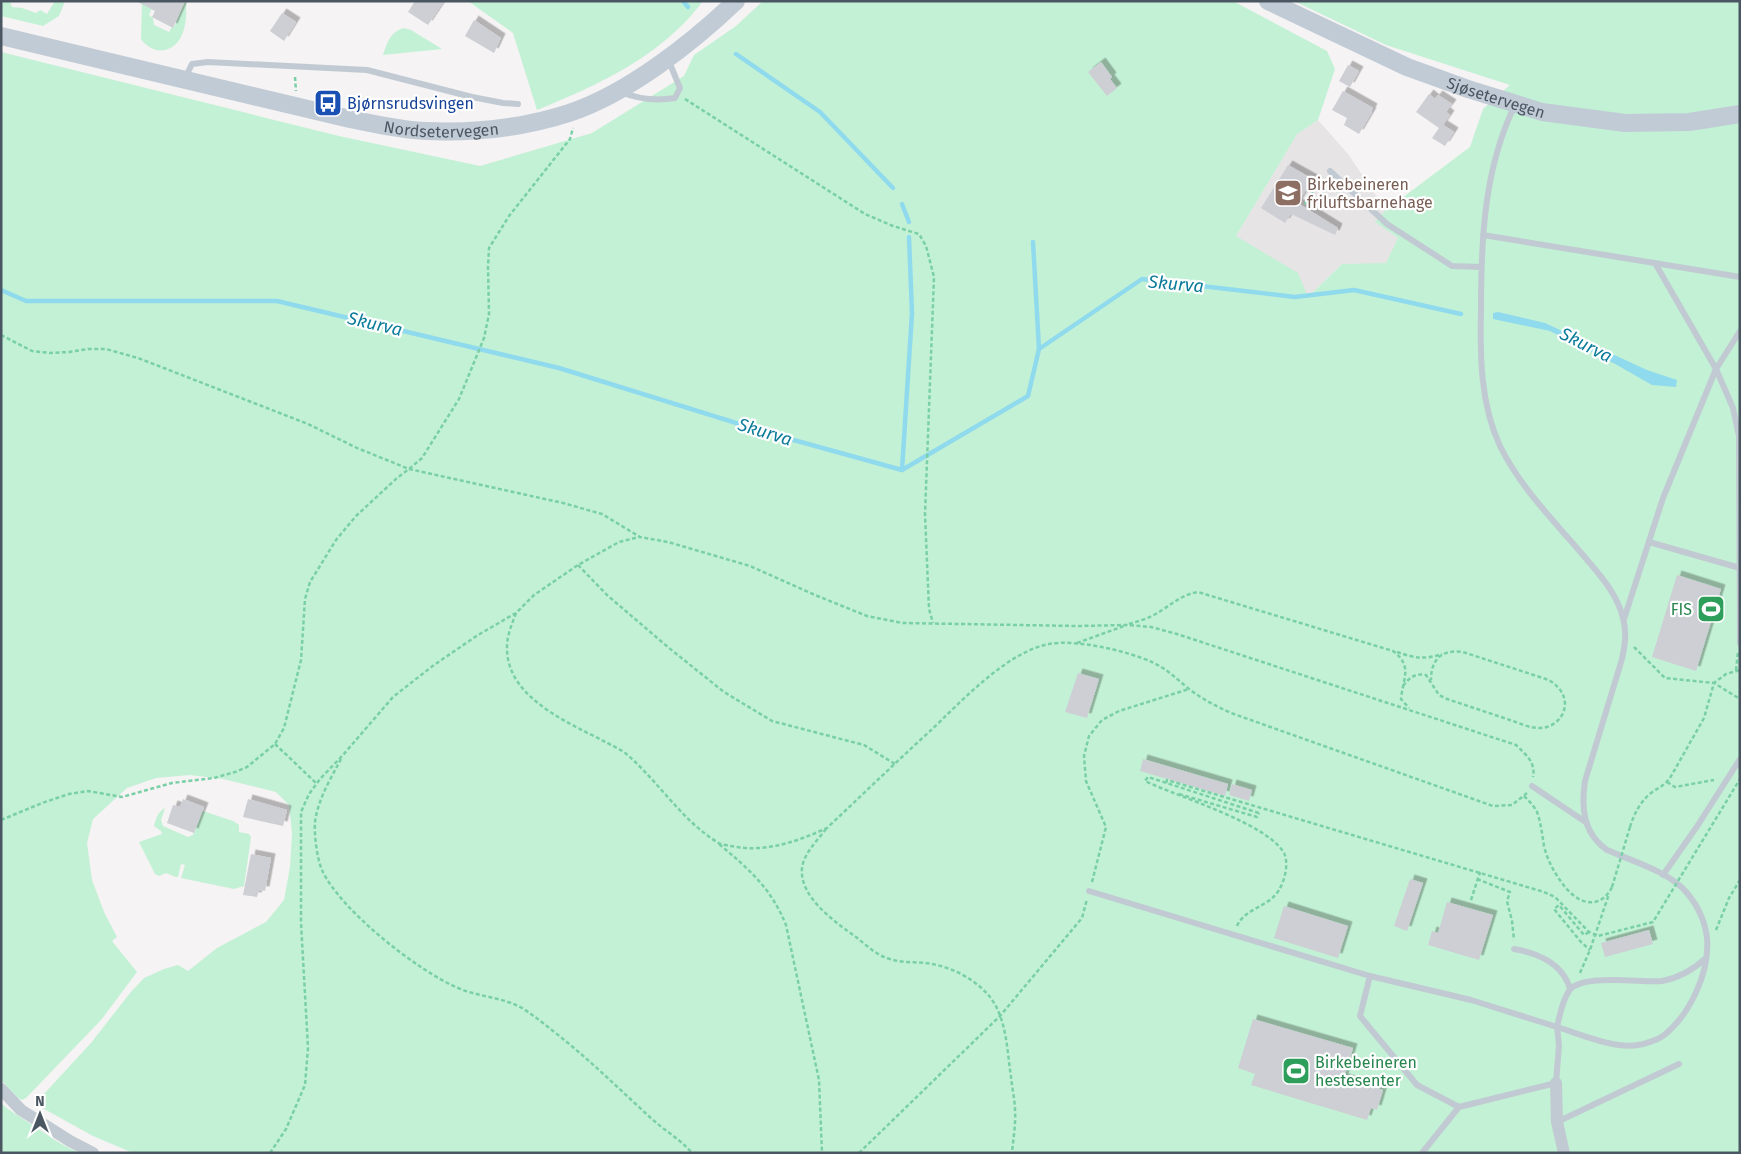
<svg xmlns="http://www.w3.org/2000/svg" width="1741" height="1154" viewBox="0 0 1741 1154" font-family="'Fira Sans',sans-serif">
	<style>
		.education { fill: #e6e4e5 }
		.green { fill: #c3f1d5 }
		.water { fill: #90daee }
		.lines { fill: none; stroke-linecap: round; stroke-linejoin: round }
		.stream { stroke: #90daee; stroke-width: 4.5 }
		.building { fill: #cdcfd5; filter: url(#shadow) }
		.path { stroke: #7ad0a6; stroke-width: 2.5; stroke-dasharray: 4 2.5; stroke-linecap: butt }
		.lane { stroke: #c1cad2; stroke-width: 6 }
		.street { stroke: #c1cad2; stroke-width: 12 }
		.secondary { stroke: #c1cbd6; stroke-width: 18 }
		.path-bridge { stroke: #7ad0a6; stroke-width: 2.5; stroke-dasharray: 4 2.5; stroke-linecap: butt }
		.labels { text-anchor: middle; stroke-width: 4.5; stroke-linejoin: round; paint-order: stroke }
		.street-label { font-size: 16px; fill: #4a5661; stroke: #fff }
		.transit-label { font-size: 16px; fill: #164399; stroke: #fff; text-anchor: start }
		.education-label { font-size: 16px; fill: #785e54; stroke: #fff; text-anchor: start }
		.leisure-label { font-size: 16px; fill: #27864d; stroke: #fff; text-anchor: end }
		.water-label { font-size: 18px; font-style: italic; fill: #0c7c9b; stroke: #fff }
	</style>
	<defs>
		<filter id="shadow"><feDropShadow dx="4.5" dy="-4.5" stdDeviation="0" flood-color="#0004"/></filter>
	</defs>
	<rect width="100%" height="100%" fill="#f5f3f3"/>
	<!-- education -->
	<polygon class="education" points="1318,120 1348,154 1386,210 1376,222 1398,238 1386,264 1342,264 1308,297 1236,236 1297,133"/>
	<!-- green -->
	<g class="green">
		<polygon points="1,1 10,1 12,7 22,8 36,13 40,10 47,14 55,1 65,1 59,16 43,26 1,16"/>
		<path d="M142,1l10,7 -3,7 4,3 1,7 15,7 3,-5h2l10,-24h2c1,18 -1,42 -21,47 -10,2 -18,-3 -24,-11z"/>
		<path d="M468,1h235c-40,54 -104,84 -166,109l-24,-77z"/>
		<polygon points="763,1 1233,1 1327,51 1335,69 1318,120 1297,134 1236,236 1298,273 1308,297 1342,264 1386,263 1398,238 1375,222 1386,210 1470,147 1483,109 1510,85 1386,45 1294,1 1740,1 1740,1153 133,1153 93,1136 37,1105 42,1096 91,1043 130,993 144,978 164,969 178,965 188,971 217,948 266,922 284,900 290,867 292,833 289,805 276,792 223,779 190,775 156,778 127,788 93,819 87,843 92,880 104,912 117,937 112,941 137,972 101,1020 26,1098 22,1100 18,1098 1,1080 1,52 339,136 480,166 592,133 684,76 694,55 736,26"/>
		<path d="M404,28l7,2 31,19 -59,6c4,-13 8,-24 21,-27z"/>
		<path d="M165,808l-4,12 2,6 25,11 5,-2 7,-21 -6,-6 39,13 6,4v7l10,2 2,3 -7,49 -10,3 -53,-11 4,-13 -4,-1 -3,13h-2l-10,-4 -7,3 -4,-2 -16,-32 23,-8 -1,-3 -7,-5c2,-8 4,-14 11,-18z"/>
		<polygon points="1,1103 8,1109 58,1142 79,1153 1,1153"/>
	</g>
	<!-- water -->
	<polygon class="water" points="1498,312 1545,323 1647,370 1677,380 1676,387 1652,385 1617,365 1550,331 1493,319 1493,313"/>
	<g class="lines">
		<!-- stream -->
		<g class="stream">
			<polyline points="683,1 688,7"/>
			<polyline points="736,54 820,112 893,188"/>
			<polyline points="902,204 909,222"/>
			<polyline points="1033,242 1039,349"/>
			<polyline points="1,290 26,301 277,301 559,368 772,434 902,470 1028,396 1039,349 1142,279 1295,297 1354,290 1461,314"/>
			<polyline points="902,470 912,313 909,237"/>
		</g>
	</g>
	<!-- building -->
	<g class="building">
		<polygon points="136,1 185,1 173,28 152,17 155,11"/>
		<polygon points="415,1 444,1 428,25 408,12"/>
		<polygon points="282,13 296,22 284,41 270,31"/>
		<polygon points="474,20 501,38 494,53 465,36"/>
		<polygon points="1101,62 1112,77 1110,79 1117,88 1107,96 1088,72"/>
		<polygon points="1348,65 1359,71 1350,87 1339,81"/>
		<polygon points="1343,91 1373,108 1371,112 1372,112 1359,134 1344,125 1347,118 1332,110"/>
		<polygon points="1429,94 1435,99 1438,95 1452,104 1446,112 1450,115 1443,125 1454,132 1445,146 1432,138 1439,128 1416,112"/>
		<polygon points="1288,165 1313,179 1298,203 1338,228 1335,235 1291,214 1285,223 1261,208"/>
		<polygon points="1677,575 1721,589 1696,671 1652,657"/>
		<polygon points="1078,673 1099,679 1087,718 1065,712"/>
		<polygon points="1143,759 1228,784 1225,796 1140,771"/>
		<polygon points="1232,784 1252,790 1249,801 1229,795"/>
		<polygon points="183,799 204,807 194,833 167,823 173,805 180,807"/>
		<polygon points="248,799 287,810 283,826 243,817"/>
		<polygon points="251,854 271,858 265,891 259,890 257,897 243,895"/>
		<polygon points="1410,879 1423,883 1407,931 1394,926"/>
		<polygon points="1447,902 1493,915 1479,960 1428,945 1432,931 1438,933"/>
		<polygon points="1284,906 1348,926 1338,958 1274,938"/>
		<polygon points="1649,930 1653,944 1605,957 1601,943"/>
		<polygon points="1253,1019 1353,1048 1344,1078 1383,1090 1377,1110 1371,1108 1367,1120 1251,1085 1255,1074 1238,1068"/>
	</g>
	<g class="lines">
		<!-- path -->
		<g class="path">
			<polyline points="295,77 296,91"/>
			<polyline points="685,99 865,214 893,226 919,234 926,246 934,277 925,514 929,609 933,623"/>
			<polyline points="1305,204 1318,182 1323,177"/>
			<path d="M1,335l31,16 18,2 19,-1 19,-3h18l32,9 170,66 49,24 52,21 154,34 39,11 38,23 28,5 82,24 65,29 52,21 35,7 175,3 50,-1 24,2 26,7 339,111c9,9 20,17 17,32"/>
			<polyline points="578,565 607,595 669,648 724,692 772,721 864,745 895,764"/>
			<path d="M516,613c-4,11 -9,22 -9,34 -1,57 77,81 117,105 33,27 56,67 93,90 4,3 10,3 14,4 34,7 65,-4 96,-18 34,-32 67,-64 102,-96 31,-29 77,-80 120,-88 28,-5 78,7 103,18 15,7 25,17 37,27 13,10 27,17 42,24l262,93 19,-1 15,-12"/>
			<path d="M1129,624c10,-3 21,-6 30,-12 13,-8 24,-18 39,-20l195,59c20,15 10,27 8,48l8,9"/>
			<polyline points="1077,643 1124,626"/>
			<polyline points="1634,647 1665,678 1714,683 1740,699"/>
			<path d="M1397,652c18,6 26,8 45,2"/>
			<polyline points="1736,670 1738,652"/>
			<path d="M1403,686c7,-9 12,-13 23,-11l13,20 8,4c21,7 42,14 63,21 9,3 19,8 29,8 14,0 25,-10 26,-23 0,-12 -7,-19 -16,-25l-86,-28c-21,-3 -32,7 -32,28"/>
			<polyline points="275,744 316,783"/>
			<path d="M341,759c-10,19 -23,40 -26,63 -1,12 2,37 7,48 18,40 96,101 136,118 21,9 44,9 64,20 11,7 21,15 31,23 35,27 66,58 99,88 13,12 28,20 40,34"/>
			<polyline points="1667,782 1675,787 1714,780"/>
			<polyline points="1179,794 1257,817 1259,813"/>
			<path d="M1524,796c5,5 10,10 13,16 4,11 5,22 7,34 4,16 11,28 21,41 6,7 14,14 23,15 11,2 20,-6 24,-15"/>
			<polyline points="1,820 42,803 69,794 88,791 122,797 172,783 214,778 235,772 247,767 275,744 284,728 301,660 305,599 310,582 336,540 356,516 397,478 409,469 422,458 459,399 484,338 489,314 488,267 489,248 509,216 570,139 573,128"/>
			<path d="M1630,827c4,-13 10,-25 21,-34 7,-5 14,-8 19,-15l34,-60 10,-35 12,-9 14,-4"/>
			<path d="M826,829c-9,12 -22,24 -24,39 -3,29 33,54 54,69 10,8 19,17 31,21 15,6 30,3 45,6 22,4 44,16 58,33 17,22 17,54 21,80 1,11 4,23 4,34 1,14 -2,28 -3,42"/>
			<path d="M719,844c30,25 52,44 67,81l33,155 3,73"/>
			<polyline points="1477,879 1510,892 1507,901 1512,921 1514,940"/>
			<polyline points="1092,882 1106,827 1086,781 1084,756 1089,736 1102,720 1119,711 1189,689"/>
			<polyline points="1471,900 1480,872"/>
			<path d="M1237,926c8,-18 32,-19 42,-36 6,-10 10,-27 5,-37 -17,-30 -106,-56 -139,-72l3,-4 111,36"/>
			<polyline points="1716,930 1729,898 1740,880"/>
			<polyline points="1589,932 1584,935 1559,905 1554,909 1581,942 1590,950"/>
			<polyline points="1580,973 1590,950 1609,894"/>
			<polyline points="270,1153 286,1129 305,1085 308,1048 301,923 301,812 309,794 320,779 343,755 393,697 434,665 478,635 516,613 534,595 578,565 619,542 639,537"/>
			<polyline points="859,1153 1000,1016 1082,918 1087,899"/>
		</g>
		<!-- lane -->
		<g class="lane">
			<polyline points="185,78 192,64 208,62 367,70 472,97 503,103 518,104"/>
			<path d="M621,92c17,7 36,9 54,6l5,-10 -12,-29"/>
			<polyline points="1330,171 1387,224 1452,266 1481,267"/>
			<polyline points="1483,235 1740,277"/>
			<polyline points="1655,263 1716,369 1733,408 1739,436 1740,643"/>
			<polyline points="1649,542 1740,568"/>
			<polyline points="1624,619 1663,498 1716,369 1740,331"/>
			<polyline points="1532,786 1584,821"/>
			<polyline points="1663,875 1698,825 1740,759"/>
			<path d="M1089,891l281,85 101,24 86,27c3,-12 5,-26 12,-36 12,-18 72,-8 93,-10 17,-3 32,-12 44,-23"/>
			<path d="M1514,949c24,4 49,15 56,40"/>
			<polyline points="1370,976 1360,1016 1417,1085 1459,1107"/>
			<polyline points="1557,1122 1679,1064"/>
			<path d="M1422,1153l37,-46 97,-24 3,-38 -2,-18c23,7 57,22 81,18 7,-1 19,-5 25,-9 27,-21 47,-64 44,-98 -2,-17 -9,-32 -20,-45 -17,-21 -55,-32 -80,-43 -24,-17 -26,-42 -22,-69l37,-122c3,-14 5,-27 1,-41 -6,-25 -24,-44 -40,-63 -29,-34 -63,-68 -83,-109 -20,-43 -20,-91 -19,-137 0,-69 3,-141 34,-204"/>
		</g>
		<!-- street -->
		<g class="street">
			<polyline points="1556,1083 1557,1122 1564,1153"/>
			<polyline points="1,1089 21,1110 70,1141 93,1153"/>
		</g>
		<!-- secondary -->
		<g class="secondary">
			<path id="s1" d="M1268,1l139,66 61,22 74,23 83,11 64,-1 51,-8"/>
			<path id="s2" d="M1,36l349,83c25,5 50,11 76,12 47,2 97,-3 143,-18 58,-19 123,-70 167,-112"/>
		</g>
		<!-- path-bridge -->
		<g class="path-bridge">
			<polyline points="1166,783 1167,780 1544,892 1555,897 1589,932 1598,936 1653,922 1740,779"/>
			<polyline points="1612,887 1630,827"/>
		</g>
	</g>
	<!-- icons -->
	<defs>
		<symbol id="bus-square" viewBox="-11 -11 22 22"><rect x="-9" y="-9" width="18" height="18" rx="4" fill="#1a4fb4" stroke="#fff"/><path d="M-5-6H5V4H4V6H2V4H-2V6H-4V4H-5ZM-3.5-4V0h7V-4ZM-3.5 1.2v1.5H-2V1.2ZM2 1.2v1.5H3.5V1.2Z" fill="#fff"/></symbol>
		<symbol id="school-square" viewBox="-11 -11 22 22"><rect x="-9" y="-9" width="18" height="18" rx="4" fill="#8d6e63" stroke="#fff"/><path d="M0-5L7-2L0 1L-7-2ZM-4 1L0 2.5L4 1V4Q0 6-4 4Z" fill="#fff"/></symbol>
		<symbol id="stadium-square" viewBox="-11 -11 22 22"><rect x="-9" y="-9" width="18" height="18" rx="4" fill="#2e9e5b" stroke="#fff"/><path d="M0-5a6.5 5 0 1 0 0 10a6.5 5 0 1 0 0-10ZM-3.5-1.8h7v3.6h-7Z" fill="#fff"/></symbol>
	</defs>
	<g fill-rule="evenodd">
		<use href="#bus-square" x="312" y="87" width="32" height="32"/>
		<use href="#school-square" x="1272" y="177" width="32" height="32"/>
		<use href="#stadium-square" x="1695" y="593" width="32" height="32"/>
		<use href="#stadium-square" x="1280" y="1055" width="32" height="32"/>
	</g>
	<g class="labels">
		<!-- street labels -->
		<g class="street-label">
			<text dy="6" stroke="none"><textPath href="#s1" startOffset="248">Sjøsetervegen</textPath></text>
			<text dy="6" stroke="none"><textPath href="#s2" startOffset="451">Nordsetervegen</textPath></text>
		</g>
		<!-- transit labels -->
		<g class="transit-label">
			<text x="347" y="109">Bjørnsrudsvingen</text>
		</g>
		<!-- education labels -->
		<g class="education-label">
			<text x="1307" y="190">Birkebeineren<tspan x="1307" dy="18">friluftsbarnehage</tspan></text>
		</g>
		<!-- leisure labels -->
		<g class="leisure-label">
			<text x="1692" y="615">FIS</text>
			<text x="1315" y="1068" text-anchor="start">Birkebeineren<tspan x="1315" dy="18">hestesenter</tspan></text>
		</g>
		<!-- water labels -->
		<g class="water-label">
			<text transform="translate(1176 284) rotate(5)" y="6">Skurva</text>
			<text transform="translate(375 324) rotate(13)" y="6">Skurva</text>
			<text transform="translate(1586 345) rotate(27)" y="6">Skurva</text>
			<text transform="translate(765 432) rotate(17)" y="6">Skurva</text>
		</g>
	</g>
	<!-- border -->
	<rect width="1741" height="1154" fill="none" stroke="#4a5661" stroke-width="5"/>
	<!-- north arrow -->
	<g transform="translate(40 1114)" stroke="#ffffff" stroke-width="4" paint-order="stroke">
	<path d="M0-4L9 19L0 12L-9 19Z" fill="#4a5661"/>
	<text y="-8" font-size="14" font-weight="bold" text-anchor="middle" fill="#4a5661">N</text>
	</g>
</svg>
